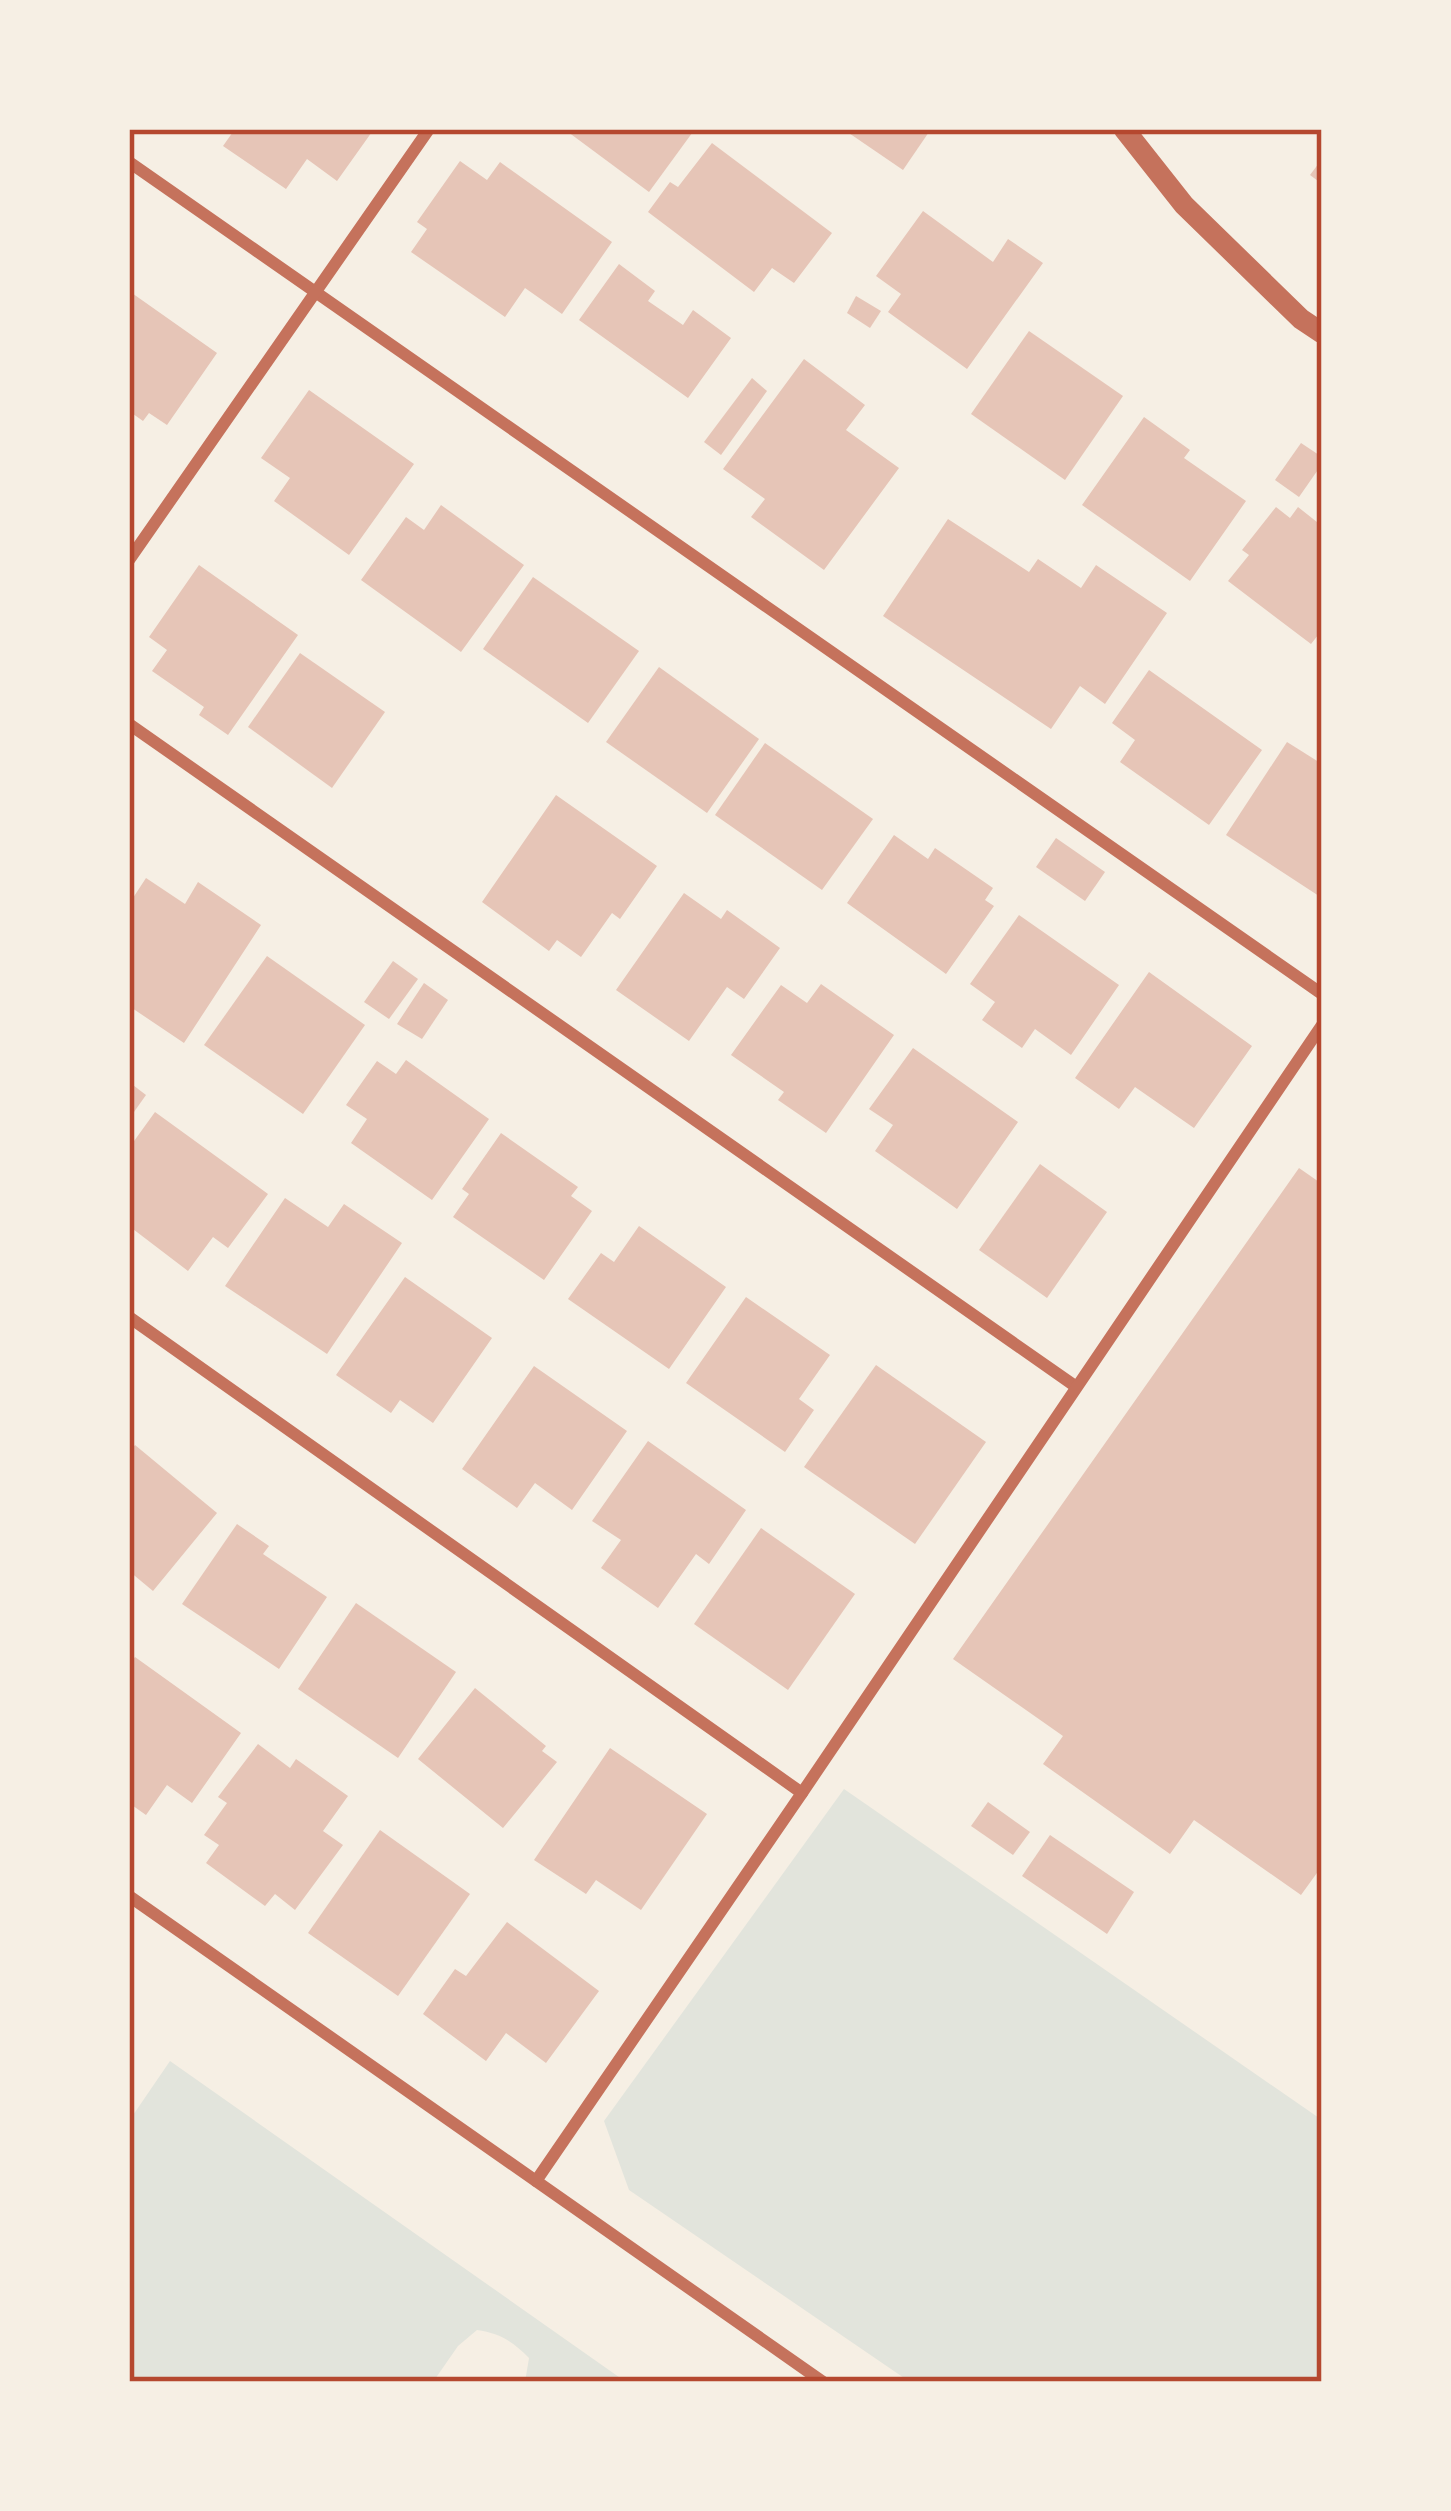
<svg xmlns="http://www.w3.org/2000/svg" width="1451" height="2511" viewBox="0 0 1451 2511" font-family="'PT Serif',serif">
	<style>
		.green { fill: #e2e4dc }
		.building { fill: #e6c5b7 }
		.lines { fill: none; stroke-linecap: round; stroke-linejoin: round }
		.minor { stroke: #c5725c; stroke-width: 12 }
		.tertiary { stroke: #c5725c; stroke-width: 21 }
		.neatline { fill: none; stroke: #b5482f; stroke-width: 4.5 }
	</style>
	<rect width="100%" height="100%" fill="#f6efe4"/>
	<!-- green -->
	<g class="green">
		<polygon points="844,1789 1322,2120 1322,2382 910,2382 629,2190 604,2121"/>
		<path d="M170,2061l456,321h-101l4,-24c-16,-16 -29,-25 -52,-28l-19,16 -25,36h-304v-261z"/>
	</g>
	<!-- building -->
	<g class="building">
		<polygon points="235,129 374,129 337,181 307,159 286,189 223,146"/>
		<polygon points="564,129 695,129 649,192"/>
		<polygon points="843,129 931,129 903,170"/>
		<polygon points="712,143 832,233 794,283 772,268 754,292 648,212 670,182 678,187"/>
		<polygon points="1322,159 1322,184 1310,175"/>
		<polygon points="460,161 487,180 500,162 612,242 562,314 525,288 505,317 411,252 427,229 417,222"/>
		<polygon points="923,211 993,262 1008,239 1043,263 967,369 888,312 901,294 876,276"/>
		<polygon points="619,264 655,291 648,301 683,325 693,310 731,338 688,398 579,320"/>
		<polygon points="129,291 217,353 167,425 149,413 143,421 129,411"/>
		<polygon points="856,296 881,311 870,328 847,313"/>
		<polygon points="1029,331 1123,396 1065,480 971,414"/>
		<polygon points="804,359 865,405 846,430 899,468 824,570 751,517 765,499 723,469"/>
		<polygon points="752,378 767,391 721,455 704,442"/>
		<polygon points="309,390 414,464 349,555 274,501 290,478 261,458"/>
		<polygon points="1144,417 1190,450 1184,458 1246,501 1190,581 1082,505"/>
		<polygon points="1301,443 1322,457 1322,464 1299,497 1275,480"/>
		<polygon points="441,505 524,565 461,652 361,580 406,517 424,530"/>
		<polygon points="1276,507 1290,518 1298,507 1322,526 1322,630 1311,644 1228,581 1249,555 1242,550"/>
		<polygon points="948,519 1029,572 1038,559 1081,588 1096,565 1167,613 1105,704 1080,686 1051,729 883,616"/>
		<polygon points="199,565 298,635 228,735 199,715 204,707 152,671 167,650 149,637"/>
		<polygon points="533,577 639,651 588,723 483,649"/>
		<polygon points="300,653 385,712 332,788 248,727"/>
		<polygon points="659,667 759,739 707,813 606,742"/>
		<polygon points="1149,670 1262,750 1209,825 1120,762 1135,740 1112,723"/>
		<polygon points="1287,742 1322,764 1322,898 1226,835"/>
		<polygon points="765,743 873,819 822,890 715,815"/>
		<polygon points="556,795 657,866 620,919 612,913 581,957 557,940 549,951 482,902"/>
		<polygon points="894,835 928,859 935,848 993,888 985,900 994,906 946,974 847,903"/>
		<polygon points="1056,838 1105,872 1085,901 1036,867"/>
		<polygon points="146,878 185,904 198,882 261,925 184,1043 129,1006 129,904"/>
		<polygon points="684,893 721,919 727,910 780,948 744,999 727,987 689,1041 616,990"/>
		<polygon points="1019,915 1119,985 1071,1055 1035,1029 1022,1048 982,1020 995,1002 970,984"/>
		<polygon points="267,956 365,1025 303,1114 204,1045"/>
		<polygon points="393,961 418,979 389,1019 364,1002"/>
		<polygon points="1149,972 1252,1046 1194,1128 1135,1087 1119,1109 1075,1078"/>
		<polygon points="424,983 448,1000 422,1039 397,1024"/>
		<polygon points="821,984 894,1035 826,1133 778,1100 784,1092 731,1055 781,985 807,1003"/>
		<polygon points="913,1048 1018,1122 957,1209 875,1151 893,1125 869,1109"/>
		<polygon points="406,1060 489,1119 432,1200 351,1143 367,1119 346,1105 377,1061 396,1074"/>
		<polygon points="129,1082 146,1095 129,1119"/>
		<polygon points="155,1112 268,1194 228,1248 213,1237 188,1271 129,1226 129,1184 133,1179 129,1177 129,1148"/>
		<polygon points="501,1133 578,1187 571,1196 592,1211 544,1280 453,1217 469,1194 462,1189"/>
		<polygon points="1040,1164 1107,1212 1047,1298 979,1250"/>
		<polygon points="1299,1168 1322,1184 1322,1866 1301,1895 1194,1820 1170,1854 1043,1764 1063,1736 953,1659"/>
		<polygon points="285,1198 328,1227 344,1204 402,1243 327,1354 225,1286"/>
		<polygon points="639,1226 726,1287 669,1369 568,1299 601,1253 614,1262"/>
		<polygon points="405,1277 492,1338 433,1423 400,1400 391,1413 336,1375"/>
		<polygon points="746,1297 830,1355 799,1399 814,1410 785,1452 686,1383"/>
		<polygon points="876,1365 986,1442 915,1544 804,1467"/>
		<polygon points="534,1366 627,1431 572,1510 535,1483 517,1508 462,1469"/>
		<polygon points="648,1441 746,1510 709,1564 696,1554 658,1608 601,1568 621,1540 592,1521"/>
		<polygon points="135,1445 217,1513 153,1591 129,1571 129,1453"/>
		<polygon points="237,1524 269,1546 263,1554 327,1597 279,1669 182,1604"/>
		<polygon points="761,1528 855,1594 788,1690 694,1624"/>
		<polygon points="356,1603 456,1672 398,1758 298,1689"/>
		<polygon points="135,1657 241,1733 192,1803 167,1785 146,1815 129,1803 129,1665"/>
		<polygon points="475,1688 546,1746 542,1751 557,1762 503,1828 418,1759"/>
		<polygon points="258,1744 290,1768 296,1759 348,1796 323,1831 343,1845 295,1910 275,1894 265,1906 206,1863 219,1845 204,1835 227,1803 218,1797"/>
		<polygon points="610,1748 707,1814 641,1910 596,1880 586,1894 534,1860"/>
		<polygon points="988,1802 1030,1832 1013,1855 971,1826"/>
		<polygon points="380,1830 470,1894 398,1996 308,1933"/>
		<polygon points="1050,1835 1134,1892 1107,1934 1022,1876"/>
		<polygon points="507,1922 599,1991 546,2063 506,2033 486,2061 423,2014 455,1969 466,1976"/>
	</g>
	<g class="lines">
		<!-- minor -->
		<g class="minor">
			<polyline points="129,162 1322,994"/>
			<polyline points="129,560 429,129"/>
			<polyline points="129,724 1075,1386"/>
			<polyline points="129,1317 802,1793"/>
			<polyline points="129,1896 823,2382"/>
			<polyline points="536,2181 802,1793 1322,1025"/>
		</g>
		<!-- tertiary -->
		<polyline class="tertiary" points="1124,129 1184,205 1301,319 1322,333"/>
	</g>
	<!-- border -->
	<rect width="1451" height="2511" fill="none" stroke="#f6efe4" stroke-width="264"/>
	<rect x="132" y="132" width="1187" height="2247" class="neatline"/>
</svg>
